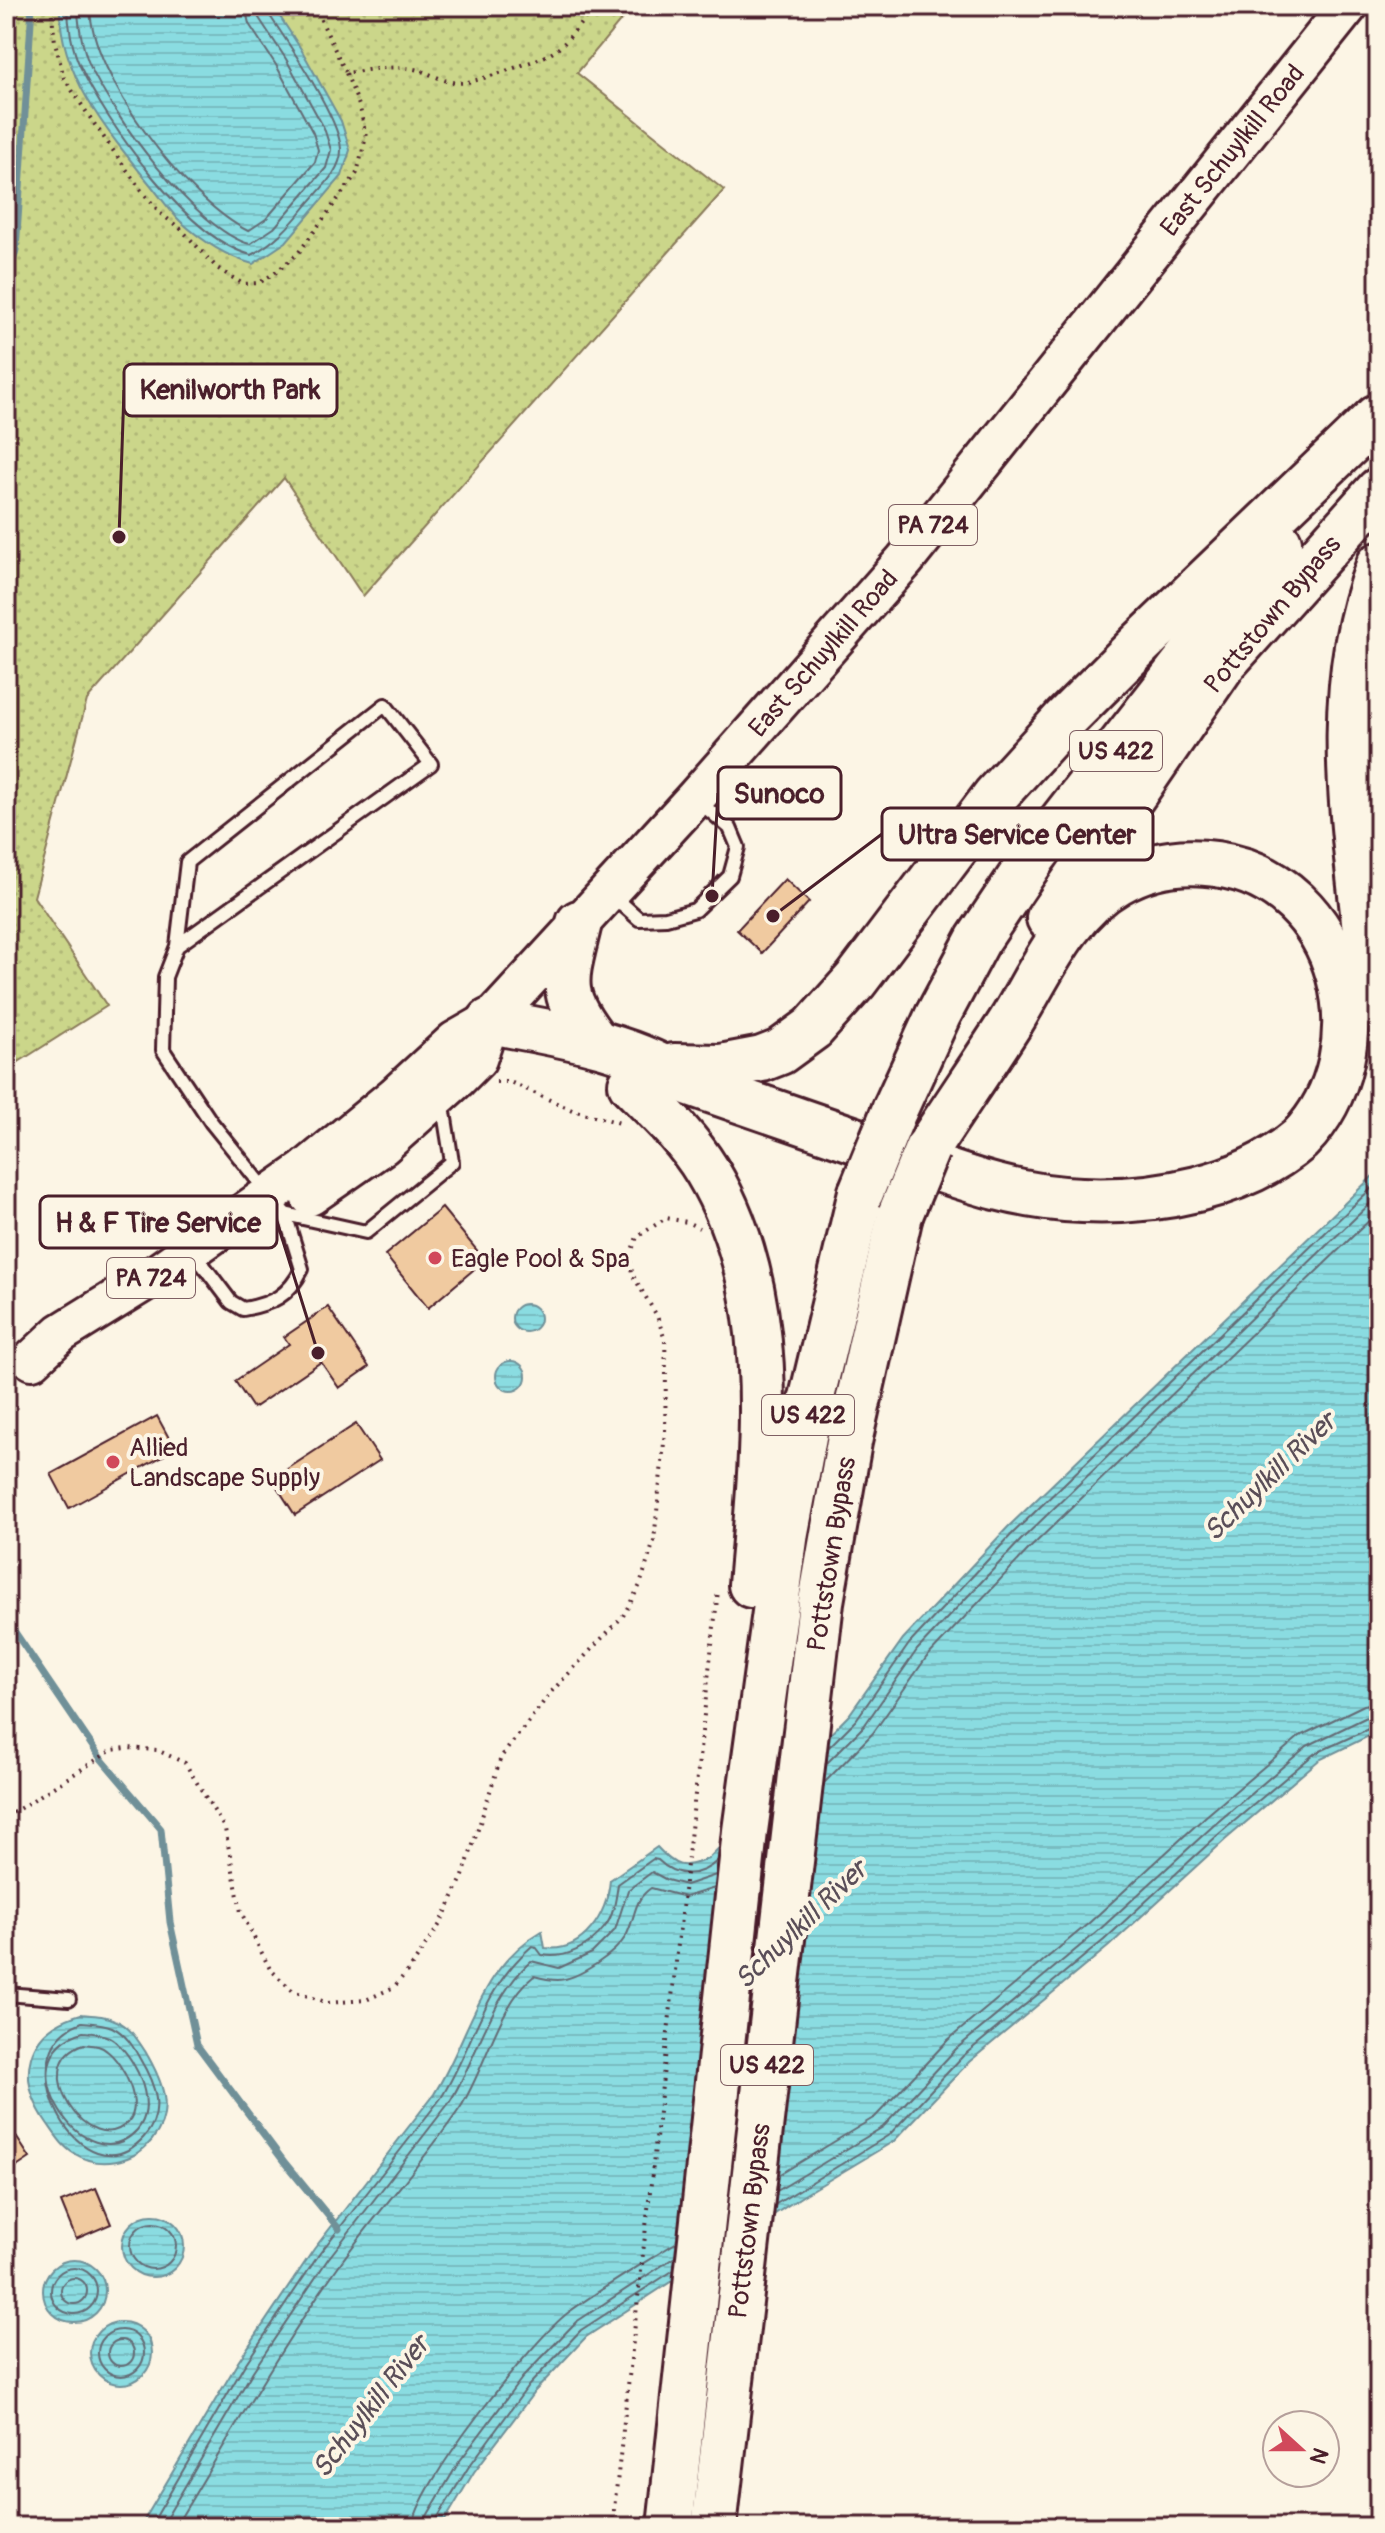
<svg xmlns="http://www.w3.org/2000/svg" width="1385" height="2533" viewBox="0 0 1385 2533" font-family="Pangolin,sans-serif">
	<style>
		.green { fill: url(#green-dots); stroke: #8a7a5a; stroke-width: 2 }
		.water { fill: url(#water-rules); stroke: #709098; stroke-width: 2 }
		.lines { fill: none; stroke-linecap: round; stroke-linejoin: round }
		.shore { stroke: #646b74; stroke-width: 2 }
		.stream { stroke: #709098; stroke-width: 7 }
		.building { fill: #f0caa0; stroke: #4a1f2b; stroke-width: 2 }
		.service-casing { stroke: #4a1f2b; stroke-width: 18 }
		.primary-casing { stroke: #4a1f2b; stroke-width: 44 }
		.motorway-casing { stroke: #4a1f2b; stroke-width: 50 }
		.path { stroke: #4a1f2b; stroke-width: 4; stroke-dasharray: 2 6; stroke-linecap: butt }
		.service { stroke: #fcf5e5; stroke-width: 12 }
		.primary { stroke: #fcf5e5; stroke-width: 38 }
		.motorway { stroke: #fcf5e5; stroke-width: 44 }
		.motorway-bridge-casing { stroke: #4a1f2b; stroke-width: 50; stroke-linecap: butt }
		.motorway-bridge { stroke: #fcf5e5; stroke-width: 44 }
		.poi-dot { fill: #d1495b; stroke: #fcf5e5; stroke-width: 3 }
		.labels { text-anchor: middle; stroke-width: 8; stroke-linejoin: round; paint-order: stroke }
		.shield { fill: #fcf5e5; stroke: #7f5f63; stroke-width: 2 }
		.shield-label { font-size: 24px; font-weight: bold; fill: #4a1f2b }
		.street-label { font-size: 26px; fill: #4a1f2b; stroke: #fcf5e5 }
		.poi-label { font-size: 26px; fill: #4a1f2b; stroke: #fcf5e5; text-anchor: start }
		.water-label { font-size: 28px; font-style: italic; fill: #5a4e58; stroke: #fcf5e5 }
		.leader { fill: none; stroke: #4a1f2b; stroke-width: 3 }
		.callout-dot { fill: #4a1f2b; stroke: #fcf5e5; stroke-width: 3 }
		.callout { fill: #fcf5e5; stroke: #4a1f2b; stroke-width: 3 }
		.callout-label { font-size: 28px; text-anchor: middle; font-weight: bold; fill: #4a1f2b }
	</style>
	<defs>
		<pattern id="green-dots" width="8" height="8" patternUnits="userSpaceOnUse" patternTransform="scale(2)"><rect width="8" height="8" fill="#cbd68a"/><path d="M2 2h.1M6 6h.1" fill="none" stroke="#b0b777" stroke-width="1.8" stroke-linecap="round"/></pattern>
		<pattern id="water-rules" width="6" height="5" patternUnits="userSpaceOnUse" patternTransform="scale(2)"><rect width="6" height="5" fill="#8adce1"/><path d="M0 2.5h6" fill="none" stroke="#79bcc1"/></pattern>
	</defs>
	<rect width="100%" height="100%" fill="#fcf5e5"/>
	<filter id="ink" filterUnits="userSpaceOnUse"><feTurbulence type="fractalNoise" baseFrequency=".0125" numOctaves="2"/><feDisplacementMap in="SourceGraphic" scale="16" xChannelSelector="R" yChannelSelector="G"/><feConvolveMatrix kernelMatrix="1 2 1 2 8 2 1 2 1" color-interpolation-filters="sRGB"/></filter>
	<g filter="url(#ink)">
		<!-- green -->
		<polygon class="green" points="6,6 633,6 577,73 724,190 363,596 284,478 87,700 34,897 107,1006 6,1070"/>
		<!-- water -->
		<g class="water">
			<path d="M60,6h213l28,43 40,72 9,29 -8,26 -56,66 -33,22c-26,-7 -52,-24 -73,-43 -11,-11 -21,-26 -31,-38 -40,-49 -91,-110 -89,-177z"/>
			<path d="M1379,1170v561l-60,29 -94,80 -116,106 -140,116 -75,79 -90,54 -218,142 -51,54 -61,81 -33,55h-301l98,-165 76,-113 120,-155c36,-57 45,-127 108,-163l3,17c39,5 62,-34 65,-68l47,-33c20,21 24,22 51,12l141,-144 54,-76 105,-112z"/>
			<circle cx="526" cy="1318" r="14"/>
			<circle cx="511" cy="1376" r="15"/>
			<path d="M81,2014c12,1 24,1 36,7 13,6 20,18 28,30 17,29 31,60 7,89 -19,23 -52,29 -77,14 -13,-7 -20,-20 -28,-31 -32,-46 -22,-93 34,-109z"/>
			<circle cx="153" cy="2246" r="31"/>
			<circle cx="74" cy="2291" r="31"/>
			<circle cx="121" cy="2353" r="31"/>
		</g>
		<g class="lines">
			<!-- shore -->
			<g class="shore">
				<path d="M68,6c0,19 4,43 12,60 27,58 108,173 171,189 23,-12 39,-29 55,-49 13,-16 36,-35 35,-57 -2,-32 -54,-108 -73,-136l-1,-7"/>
				<path d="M78,6c0,17 4,39 10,55 20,50 109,170 162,183l24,-16 52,-60 5,-18 -7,-22 -38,-69 -27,-41 -2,-12"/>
				<path d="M90,6c0,70 97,195 158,225l18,-12 49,-57 3,-12 -5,-17 -37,-68 -27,-41 -4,-18"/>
				<polyline points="828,1748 856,1720 909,1644 1013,1533 1379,1181"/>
				<polyline points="826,1764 864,1726 917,1650 1021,1540 1379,1195"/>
				<polyline points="824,1783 873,1733 926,1658 1029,1549 1379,1211"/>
				<path d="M82,2022c10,1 20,1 30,5 14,7 21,19 28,32 15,25 26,53 4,78 -61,68 -144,-85 -62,-115z"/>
				<path d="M83,2032c12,1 25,2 34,11 20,18 41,63 20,87 -51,56 -137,-74 -54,-98z"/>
				<path d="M84,2044c8,1 17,1 23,7 16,12 37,53 21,71 -38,40 -104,-58 -44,-78z"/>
				<polyline points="779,2175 875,2117 948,2040 1089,1923 1205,1817 1300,1736 1364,1705 1379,1702"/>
				<polyline points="777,2191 883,2127 956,2049 1097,1932 1213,1826 1307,1746 1369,1716 1379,1714"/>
				<polyline points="776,2204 889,2135 963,2056 1104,1940 1219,1834 1314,1754 1379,1724"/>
				<circle cx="153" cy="2246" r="23"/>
				<circle cx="74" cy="2291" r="23"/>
				<circle cx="74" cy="2291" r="13"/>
				<circle cx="121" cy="2353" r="23"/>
				<circle cx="121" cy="2353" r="13"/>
				<path d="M150,2527l94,-161 76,-113 121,-155c33,-53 41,-109 91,-152l4,1 6,8c23,5 48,-9 62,-27 10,-12 12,-30 14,-44l35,-25 5,1c17,17 41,19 60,0"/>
				<path d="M161,2527l92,-156 75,-112 121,-156c29,-46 40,-104 82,-142l28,7 33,-15 23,-23 13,-40 24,-18 15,8 19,5 30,-10"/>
				<path d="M175,2527c53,-87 103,-176 162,-259 39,-55 85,-104 123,-160 25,-38 39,-105 74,-132 7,2 16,4 24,4 21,-1 58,-27 68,-44 10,-19 7,-36 25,-48l34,9 30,-9"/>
				<path d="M413,2527c1,-39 122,-190 156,-215 34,-25 72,-47 108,-70"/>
				<polyline points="425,2527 427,2516 459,2462 522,2378 576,2322 675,2257"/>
				<polyline points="435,2527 436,2520 468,2468 529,2385 581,2330 674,2270"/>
			</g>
			<!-- stream -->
			<g class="stream">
				<polyline points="6,287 16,250 32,6"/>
				<polyline points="6,1619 99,1756 161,1829 170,1922 197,2045 285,2163 339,2229"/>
			</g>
		</g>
		<!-- building -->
		<g class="building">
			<polygon points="785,879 809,902 762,953 737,930"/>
			<polygon points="442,1208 485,1260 428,1308 385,1255"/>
			<polygon points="328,1307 369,1367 339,1388 321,1362 253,1408 235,1381 289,1344 284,1337"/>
			<polygon points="157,1416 175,1449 69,1508 51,1474"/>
			<polygon points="356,1424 380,1460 295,1515 272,1479"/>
			<polygon points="6,2121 30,2158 6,2174"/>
			<polygon points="96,2188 111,2224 76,2239 61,2202"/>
		</g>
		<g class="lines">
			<defs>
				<g id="service">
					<polyline points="611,894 639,919 666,918 695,910 730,876 738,847 730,828 697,800"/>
					<path d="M177,946l10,-84 198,-157 46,59 -254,182 -12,31 -2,73 48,72 74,92 17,55c-13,27 -30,35 -59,40l-12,-7 -37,-49"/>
					<polyline points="285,1214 366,1232 452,1162 442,1100"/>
					<polyline points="6,1994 69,1999"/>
				</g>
				<g id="primary">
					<polyline points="310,1196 382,1146 458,1078 477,1059 490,1021"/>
					<polyline points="32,1360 61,1333 158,1273 305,1170 395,1096 455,1041 490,1021 695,798 905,560 1348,6"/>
				</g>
				<g id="motorway">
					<polyline points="1049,918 1223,664 1379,490"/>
					<path d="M579,923c-14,59 -22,69 17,119"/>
					<path d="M1372,1002c-11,-147 -48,-294 7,-437"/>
					<path d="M490,1021c68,13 141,23 200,62 66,23 131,45 197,68 66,23 125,47 195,49 73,3 161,-12 218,-61 85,-88 46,-257 -84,-275 -35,-5 -67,0 -98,18 -53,30 -77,91 -108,141 -27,42 -56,84 -83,126"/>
					<polyline points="674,1066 720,1067 762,1059 780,1052 813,1028 856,980 995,796 1065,719 1141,643 1377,417"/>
					<path d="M631,1084c28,28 56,54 76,87 74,123 56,279 44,414"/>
					<polyline points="894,1111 938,1015 978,940 1035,855 1279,542"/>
					<polyline points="670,2527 745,1831 786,1532 809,1410 861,1192"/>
					<polyline points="714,2527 821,1602 849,1442 900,1215"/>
				</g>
			</defs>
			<!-- service casing -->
			<use href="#service" class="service-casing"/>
			<!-- primary casing -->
			<use href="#primary" class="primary-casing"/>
			<!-- motorway casing -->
			<use href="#motorway" class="motorway-casing"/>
			<!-- path -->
			<g class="path">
				<polyline points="51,6 55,42 64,78 93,122 141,190 161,214 181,229 217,268 243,284 259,283 275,273 299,252 357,173 366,137 360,108 346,73"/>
				<path d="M312,6l7,10 27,57c23,-3 45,-8 68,-4 19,4 33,17 53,13 16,-2 68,-21 83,-28 20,-11 30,-35 48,-48"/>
				<polyline points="496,1082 510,1082 572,1110 624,1124"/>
				<polyline points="6,1817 112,1750 127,1748 157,1750 185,1763 225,1829 241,1912 270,1969 293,1991 328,2003 366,2000 394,1987 414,1963 440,1924 463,1876 501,1757 552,1691 623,1616 640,1585 654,1541 665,1433 666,1373 665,1340 657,1316 632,1274 630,1255 637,1237 666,1218 687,1222 699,1228"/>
				<polyline points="612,2527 718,1591"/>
			</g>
			<!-- service -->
			<use href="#service" class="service"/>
			<!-- primary -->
			<use href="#primary" class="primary"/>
			<!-- motorway -->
			<use href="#motorway" class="motorway"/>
			<defs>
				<g id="motorway-bridge">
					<polyline points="861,1192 894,1111"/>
					<polyline points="900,1215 927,1149"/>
				</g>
			</defs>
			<!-- motorway-bridge casing -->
			<use href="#motorway-bridge" class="motorway-bridge-casing"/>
			<!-- motorway-bridge -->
			<use href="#motorway-bridge" class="motorway-bridge"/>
		</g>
	</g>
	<!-- markers -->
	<g class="poi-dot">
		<circle cx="435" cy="1258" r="8"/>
		<circle cx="113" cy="1462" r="8"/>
	</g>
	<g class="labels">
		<!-- shield labels -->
		<g class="shield">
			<rect x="889" y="505" width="88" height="40" rx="6"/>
			<rect x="1070" y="731" width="92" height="40" rx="6"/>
			<rect x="107" y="1258" width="88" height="40" rx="6"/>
			<rect x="762" y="1395" width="92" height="40" rx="6"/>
			<rect x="721" y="2045" width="92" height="40" rx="6"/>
		</g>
		<g class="shield-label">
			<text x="933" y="533">PA 724</text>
			<text x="1116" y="759">US 422</text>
			<text x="151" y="1286">PA 724</text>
			<text x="808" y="1423">US 422</text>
			<text x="767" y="2073">US 422</text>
		</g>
		<!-- street labels -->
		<g class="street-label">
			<text transform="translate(1232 150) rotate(-51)" y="9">East Schuylkill Road</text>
			<text transform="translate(1272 614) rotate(-50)" y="9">Pottstown Bypass</text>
			<text transform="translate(823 653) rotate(-49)" y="9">East Schuylkill Road</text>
			<text transform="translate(831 1554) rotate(-81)" y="9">Pottstown Bypass</text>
			<text transform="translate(749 2221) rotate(-83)" y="9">Pottstown Bypass</text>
		</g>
		<!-- poi labels -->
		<g class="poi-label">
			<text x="451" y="1267">Eagle Pool &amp; Spa</text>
			<text x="129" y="1456">Allied<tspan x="129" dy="30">Landscape Supply</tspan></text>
		</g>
		<!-- water labels -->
		<g class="water-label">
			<text transform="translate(1269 1476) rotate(-44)" y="10">Schuylkill River</text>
			<text transform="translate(800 1924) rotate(-44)" y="10">Schuylkill River</text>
			<text transform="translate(370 2406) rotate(-52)" y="10">Schuylkill River</text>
		</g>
	</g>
	<!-- callouts -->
	<path class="leader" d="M119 537L124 390M712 896L718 793M773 916L882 834M318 1353L277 1222"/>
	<g class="callout-dot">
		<circle cx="119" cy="537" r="8"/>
		<circle cx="712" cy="896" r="8"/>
		<circle cx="773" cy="916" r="8"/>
		<circle cx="318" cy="1353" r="8"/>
	</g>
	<g class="callout">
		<rect x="124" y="364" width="213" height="52" rx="8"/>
		<rect x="718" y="767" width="123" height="52" rx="8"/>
		<rect x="882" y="808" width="271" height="52" rx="8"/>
		<rect x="40" y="1196" width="237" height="52" rx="8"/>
	</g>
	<g class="callout-label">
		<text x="230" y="399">Kenilworth Park</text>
		<text x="779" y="803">Sunoco</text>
		<text x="1017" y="844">Ultra Service Center</text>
		<text x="158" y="1232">H &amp; F Tire Service</text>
	</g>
	<!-- margin -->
	<rect width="1385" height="2533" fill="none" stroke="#fcf5e5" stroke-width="32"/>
	<rect x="16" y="16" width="1353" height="2501" fill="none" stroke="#4a1f2b" stroke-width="3" filter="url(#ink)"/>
	<!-- north arrow -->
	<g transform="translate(1301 2449) rotate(111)"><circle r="38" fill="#fcf5e5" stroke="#b59f9b" stroke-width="2"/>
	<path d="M0-6L14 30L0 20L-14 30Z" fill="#d1495b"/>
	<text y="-12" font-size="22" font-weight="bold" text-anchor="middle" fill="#4a1f2b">N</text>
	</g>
</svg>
